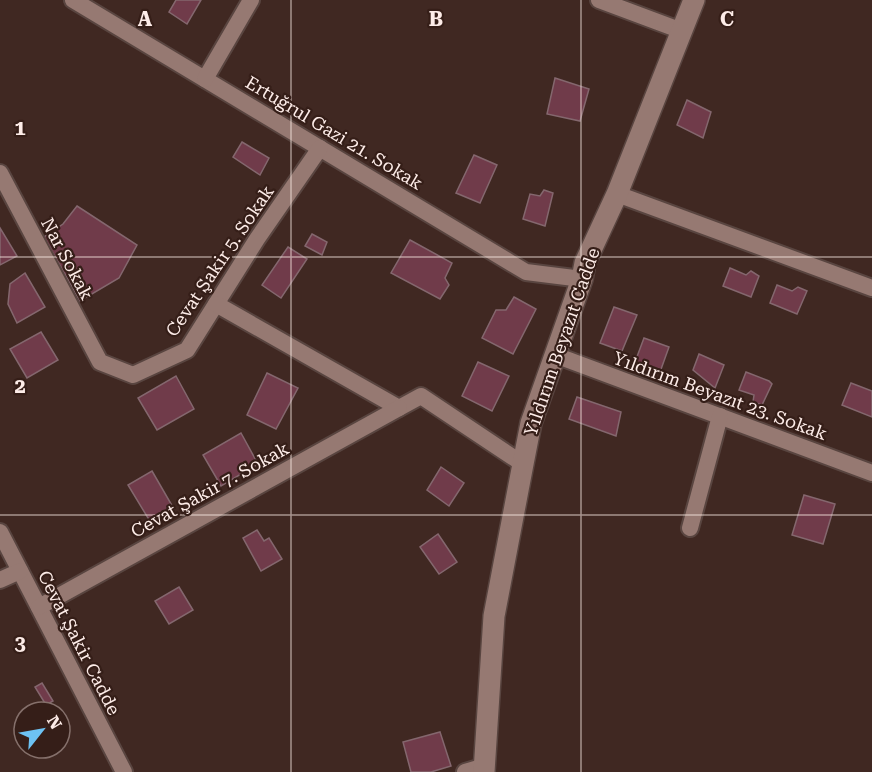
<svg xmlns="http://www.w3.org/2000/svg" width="872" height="772" viewBox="0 0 872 772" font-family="'Roboto Serif',serif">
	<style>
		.building { fill: #703b4a; stroke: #84676e; stroke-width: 1.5 }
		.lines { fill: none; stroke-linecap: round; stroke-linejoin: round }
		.minor-casing { stroke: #594540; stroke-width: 20 }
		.tertiary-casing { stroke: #594540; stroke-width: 24 }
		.minor { stroke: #967972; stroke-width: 16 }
		.tertiary { stroke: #967972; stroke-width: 21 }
		.grid { fill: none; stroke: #fdece8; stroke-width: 1.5; stroke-opacity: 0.55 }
		.labels { text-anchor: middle; stroke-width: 4.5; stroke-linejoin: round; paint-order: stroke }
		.street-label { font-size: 18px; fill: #fdece8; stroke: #351e18 }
		.grid-label { font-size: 20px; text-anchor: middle; font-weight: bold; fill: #fdece8; stroke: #351e18; stroke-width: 4.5; stroke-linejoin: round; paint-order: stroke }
	</style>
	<rect width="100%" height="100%" fill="#402822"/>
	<!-- building -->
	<g class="building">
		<polygon points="176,0 201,0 187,24 169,12"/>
		<polygon points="555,78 589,89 580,121 547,114"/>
		<polygon points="687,100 711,112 703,138 677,125"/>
		<polygon points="242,142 269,158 260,175 233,157"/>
		<polygon points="474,155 497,165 480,203 456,193"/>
		<polygon points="544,190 553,193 545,226 523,219 530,194 540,196"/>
		<polygon points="77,206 137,245 119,278 80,301 44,237 63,224"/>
		<polygon points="0,228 17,256 0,265"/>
		<polygon points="312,234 327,242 322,255 305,246"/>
		<polygon points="410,240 452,263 445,278 449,285 440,299 391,273"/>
		<polygon points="288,247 307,259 281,298 262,285"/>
		<polygon points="730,268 746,275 751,271 759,276 751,297 723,286"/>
		<polygon points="25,273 45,307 17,323 8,304 10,284"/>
		<polygon points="777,285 792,291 798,287 807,291 797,314 770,303"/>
		<polygon points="514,297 536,309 513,354 482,338 496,310 506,310"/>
		<polygon points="614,307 637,315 622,351 600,343"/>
		<polygon points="41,332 58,360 27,378 10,349"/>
		<polygon points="644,338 669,347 660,372 635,362"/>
		<polygon points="699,354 724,365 715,388 693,370"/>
		<polygon points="478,362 509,376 492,411 462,396"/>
		<polygon points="746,372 769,381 772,384 762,405 753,402 754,395 739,390"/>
		<polygon points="267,373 298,388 276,429 247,415"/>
		<polygon points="176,376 194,409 157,430 138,398"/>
		<polygon points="851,383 872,391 872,417 842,405"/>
		<polygon points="577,397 621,412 616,436 569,419"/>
		<polygon points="241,433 258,464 221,486 203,455"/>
		<polygon points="441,467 464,483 449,506 427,490"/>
		<polygon points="152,471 174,509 151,523 128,485"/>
		<polygon points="804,495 835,504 823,544 792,535"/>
		<polygon points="257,530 264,541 269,538 282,559 261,571 243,538"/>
		<polygon points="438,534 457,562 439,574 420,547"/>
		<polygon points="179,587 193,610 169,624 155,601"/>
		<polygon points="42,683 53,701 46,705 35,687"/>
		<polygon points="440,732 451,766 431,772 411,772 403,742"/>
	</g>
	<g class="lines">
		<defs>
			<g id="minor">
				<polyline points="73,0 526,272 582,279"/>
				<polyline points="599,0 682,31"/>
				<polyline points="205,79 251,0"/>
				<polyline points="0,173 100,362 133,375 187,350 257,239 320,148"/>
				<polyline points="617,194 872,288"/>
				<polyline points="216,304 399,408 421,396 523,464"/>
				<polyline points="555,355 872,473"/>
				<polyline points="690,528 720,416"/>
				<polyline points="0,532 124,772"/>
				<polyline points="0,580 20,571"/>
				<polyline points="39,607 399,408"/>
				<polyline points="465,772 485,766"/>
			</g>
			<polyline id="tertiary" points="484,772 494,616 523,464 531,423 582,279 585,263 617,194 694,0"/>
		</defs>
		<!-- minor casing -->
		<use href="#minor" class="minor-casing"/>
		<!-- tertiary casing -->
		<use href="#tertiary" class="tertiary-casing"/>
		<!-- minor -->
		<use href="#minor" class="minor"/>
		<!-- tertiary -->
		<use href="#tertiary" class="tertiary"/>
	</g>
	<!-- grid -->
	<path class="grid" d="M291,0v772M581,0v772M0,257h872M0,515h872"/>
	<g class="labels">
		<!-- street labels -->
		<g class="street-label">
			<text transform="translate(334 133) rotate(31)" y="6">Ertuğrul Gazi 21. Sokak</text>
			<text transform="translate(67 259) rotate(62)" y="6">Nar Sokak</text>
			<text transform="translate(220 261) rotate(-56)" y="6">Cevat Şakir 5. Sokak</text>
			<text transform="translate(562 342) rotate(-71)" y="6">Yıldırım Beyazıt Cadde</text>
			<text transform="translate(720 396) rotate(20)" y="6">Yıldırım Beyazıt 23. Sokak</text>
			<text transform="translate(210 490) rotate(-29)" y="6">Cevat Şakir 7. Sokak</text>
			<text transform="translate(79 643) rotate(63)" y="6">Cevat Şakir Cadde</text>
		</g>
	</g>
	<g class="grid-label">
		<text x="145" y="26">A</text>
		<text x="436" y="26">B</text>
		<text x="727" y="26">C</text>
		<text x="20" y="135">1</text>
		<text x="20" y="393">2</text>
		<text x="20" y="650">3</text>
	</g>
	<!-- north arrow -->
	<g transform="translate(42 730) rotate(59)"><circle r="28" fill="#351e18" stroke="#85706b" stroke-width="1.5"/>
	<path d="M0-4.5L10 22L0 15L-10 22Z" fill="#6dc2f3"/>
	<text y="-9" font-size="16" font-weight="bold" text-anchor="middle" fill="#fdece8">N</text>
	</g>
</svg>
